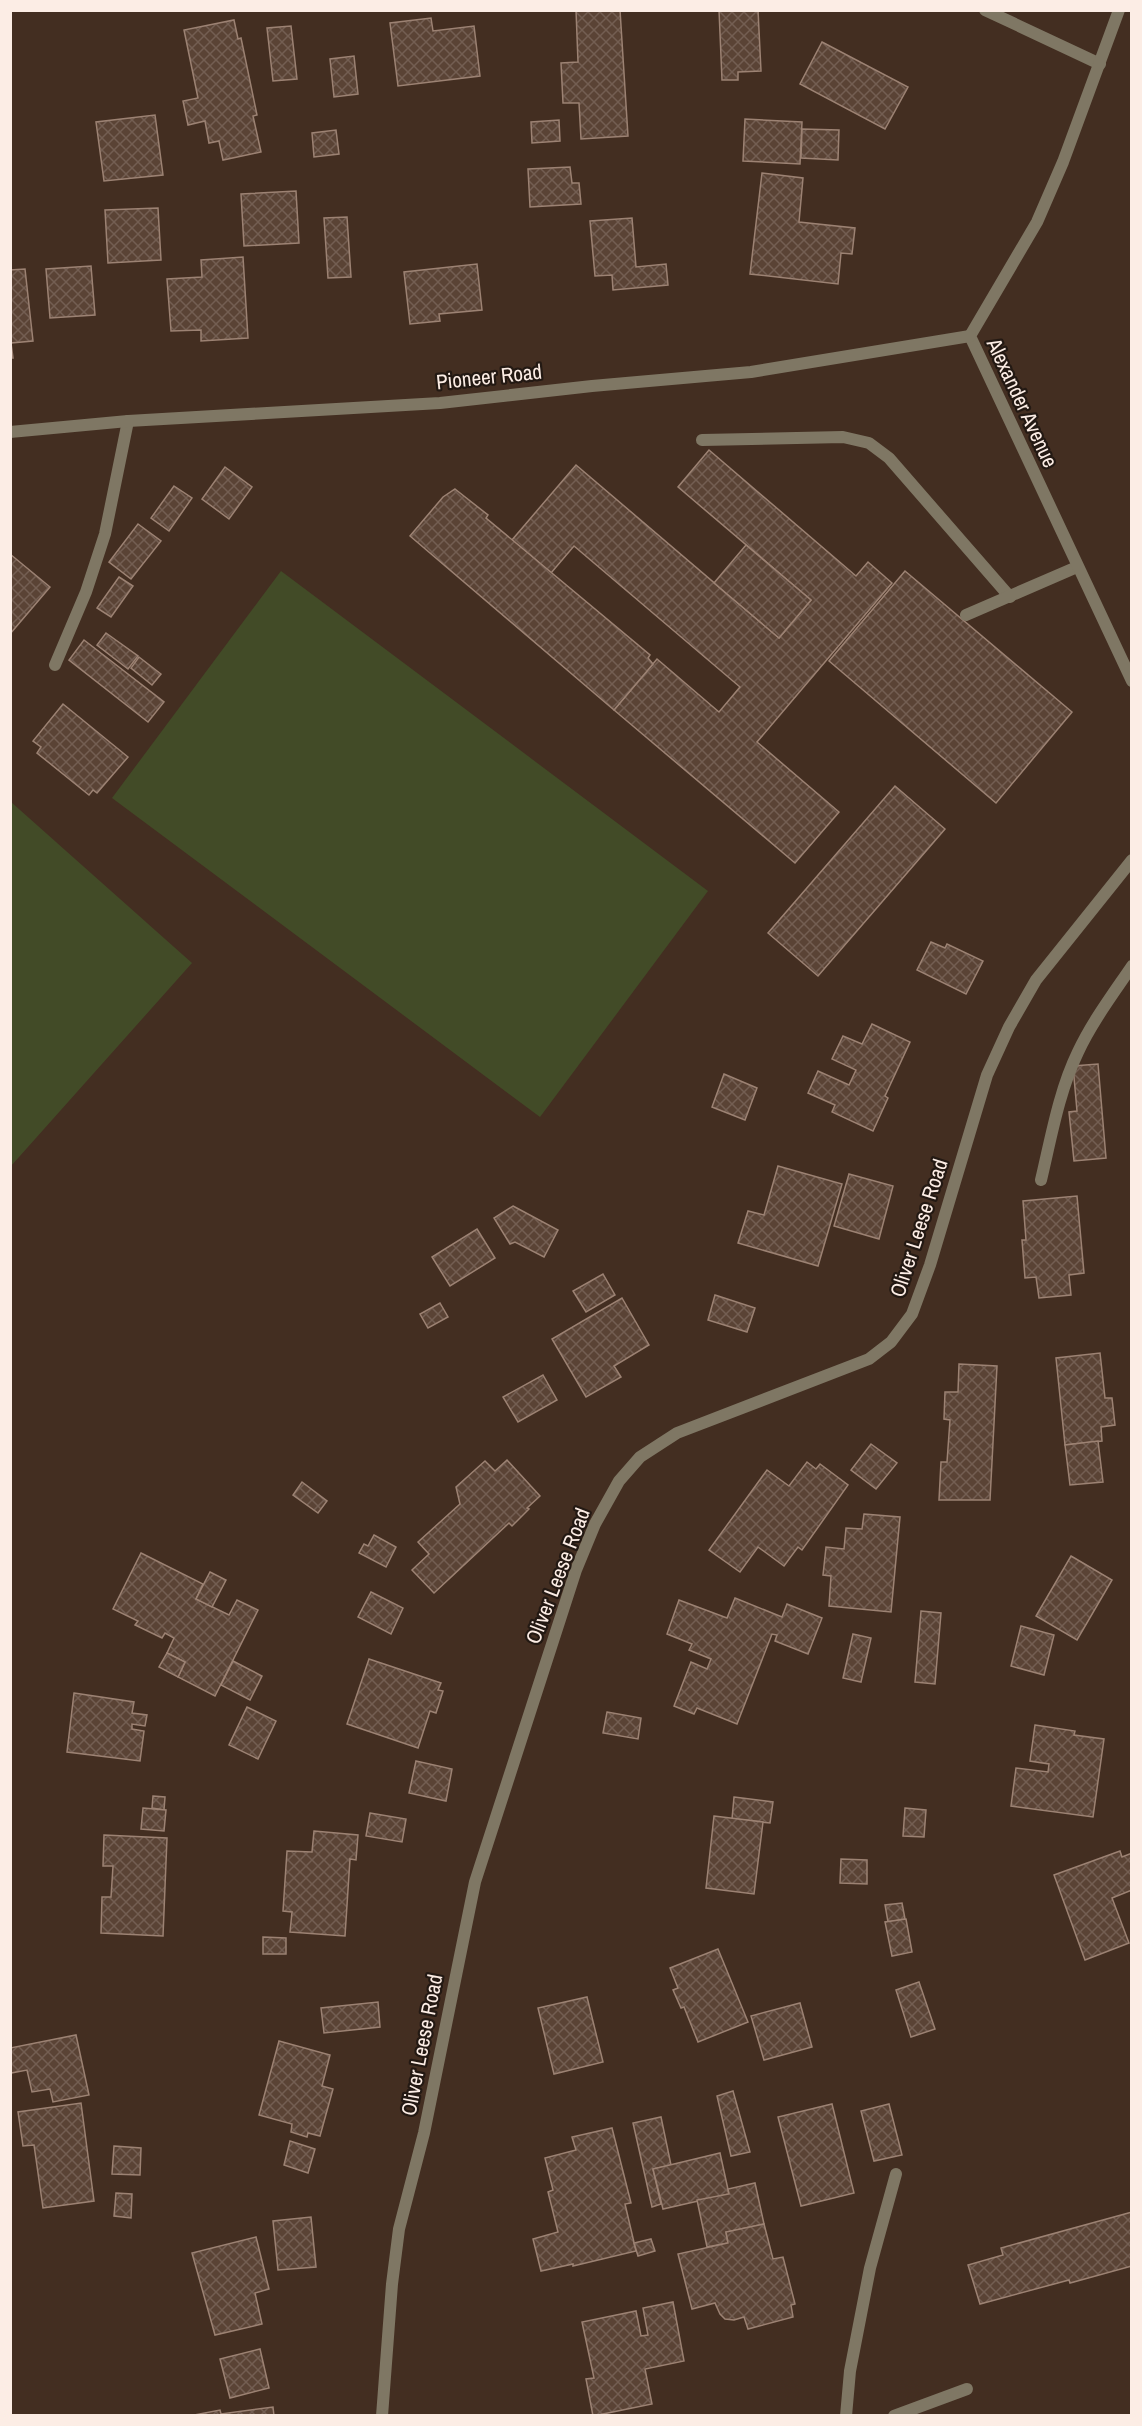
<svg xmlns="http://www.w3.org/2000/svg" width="1142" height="2426" viewBox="0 0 1142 2426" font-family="'Archivo Narrow',sans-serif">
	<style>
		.park { fill: #424b27 }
		.building { fill: url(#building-cross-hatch); stroke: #9c8273; stroke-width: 1.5 }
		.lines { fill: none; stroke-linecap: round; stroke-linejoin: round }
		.service { stroke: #7f7764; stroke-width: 12 }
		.minor { stroke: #7f7764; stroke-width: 12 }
		.labels { text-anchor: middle; stroke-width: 4.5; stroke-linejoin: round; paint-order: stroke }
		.street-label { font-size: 21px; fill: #fcede5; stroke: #231913 }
	</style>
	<defs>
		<pattern id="building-cross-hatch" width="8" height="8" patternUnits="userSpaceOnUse" patternTransform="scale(1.5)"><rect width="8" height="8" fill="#5a4335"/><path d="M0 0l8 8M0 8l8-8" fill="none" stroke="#735e52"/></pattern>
	</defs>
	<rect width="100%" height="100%" fill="#432e21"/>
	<!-- park -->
	<g class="park">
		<polygon points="281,571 708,891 540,1117 112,798"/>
		<polygon points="11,802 192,963 11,1166"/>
	</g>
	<!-- building -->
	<g class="building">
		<polygon points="576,10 620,10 628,136 581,139 579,103 563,103 561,63 578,62"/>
		<polygon points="719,10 758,10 761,71 738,72 738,80 722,80"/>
		<polygon points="431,18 433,31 474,26 480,76 398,86 390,23"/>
		<polygon points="234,20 238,39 241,38 257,115 253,116 261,152 223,160 219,141 209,143 205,121 188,125 183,101 198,98 184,30"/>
		<polygon points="291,26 297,79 273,81 267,28"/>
		<polygon points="822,42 908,87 885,129 800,84"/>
		<polygon points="354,56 358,94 334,97 330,59"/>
		<polygon points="155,115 163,175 104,181 96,122"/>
		<polygon points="745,119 802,122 800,164 743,161"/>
		<polygon points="559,120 560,141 532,143 531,122"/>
		<polygon points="802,129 839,130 838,160 801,158"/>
		<polygon points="336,130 339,154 314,157 312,133"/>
		<polygon points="570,167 572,183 579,183 581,204 530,207 528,169"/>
		<polygon points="762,173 803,178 799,222 855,228 852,254 841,253 838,284 750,274"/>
		<polygon points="296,191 299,243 244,246 241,194"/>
		<polygon points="158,208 161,260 108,263 105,210"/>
		<polygon points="347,217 351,277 328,278 324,218"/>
		<polygon points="632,218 636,267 666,264 668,285 613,290 612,275 595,276 590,221"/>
		<polygon points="243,257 248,338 201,341 201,330 171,331 167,279 202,277 201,260"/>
		<polygon points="477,264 482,310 439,314 440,321 410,324 404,272"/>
		<polygon points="91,266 95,315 50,318 46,269"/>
		<polygon points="25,269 33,341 11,343 13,358 10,358 10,270"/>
		<polygon points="709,450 856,576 868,562 892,583 757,742 839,812 795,863 614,710 657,659 719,712 740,687 574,546 551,573 512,540 576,465 779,638 811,600 678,487"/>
		<polygon points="225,467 252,487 229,519 202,499"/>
		<polygon points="174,486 192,498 169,531 151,518"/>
		<polygon points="455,489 488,515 486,518 650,655 648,658 653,664 614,710 410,536 443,497"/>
		<polygon points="138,524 161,541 131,579 109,562"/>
		<polygon points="746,545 811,600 779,638 714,583"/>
		<polygon points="10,554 50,587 10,634"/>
		<polygon points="905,571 1072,712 996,803 829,661"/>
		<polygon points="119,577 133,586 111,617 97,608"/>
		<polygon points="106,633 138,656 128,669 97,645"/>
		<polygon points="84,640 164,702 148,722 69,660"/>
		<polygon points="139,657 161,674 152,685 131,668"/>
		<polygon points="63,704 128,757 97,793 93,790 89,795 37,753 41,747 33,741"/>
		<polygon points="895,786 945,829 818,976 768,933"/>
		<polygon points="931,942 945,948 947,944 983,961 966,994 917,970"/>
		<polygon points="872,1024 910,1042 885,1096 888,1098 873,1131 832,1112 835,1105 808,1093 818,1071 849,1085 856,1070 832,1059 843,1036 862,1044"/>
		<polygon points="1098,1064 1106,1158 1074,1161 1069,1112 1077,1111 1073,1066"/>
		<polygon points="724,1074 757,1088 745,1120 712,1107"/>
		<polygon points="778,1166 842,1184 818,1266 738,1243 748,1211 764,1215"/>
		<polygon points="849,1174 893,1186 879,1239 834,1226"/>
		<polygon points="1077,1196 1084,1273 1069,1275 1071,1295 1039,1298 1036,1277 1025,1278 1022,1240 1026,1240 1023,1201"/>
		<polygon points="513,1206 558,1230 544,1257 515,1242 510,1244 494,1218"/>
		<polygon points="477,1229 495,1258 450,1286 432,1257"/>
		<polygon points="603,1274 615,1295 586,1312 573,1291"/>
		<polygon points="715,1295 755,1308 747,1332 708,1320"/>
		<polygon points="622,1298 649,1345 614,1366 621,1377 586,1397 552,1339"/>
		<polygon points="440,1303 448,1317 428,1328 420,1314"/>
		<polygon points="1100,1353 1105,1398 1112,1398 1115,1425 1101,1427 1102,1441 1065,1445 1056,1358"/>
		<polygon points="959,1364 997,1366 990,1500 939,1500 941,1462 947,1462 950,1420 944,1419 945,1392 958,1392"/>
		<polygon points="543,1375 557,1400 518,1422 503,1397"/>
		<polygon points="1098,1441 1103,1482 1070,1485 1065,1445"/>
		<polygon points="871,1444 897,1463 876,1489 851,1470"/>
		<polygon points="507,1460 540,1496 527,1508 529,1509 512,1526 509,1523 434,1593 412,1570 429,1554 418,1542 460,1504 456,1487 485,1461 495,1471"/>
		<polygon points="807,1462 816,1469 820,1464 848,1485 802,1550 798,1547 784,1566 758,1547 740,1572 709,1550 767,1470 789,1486"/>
		<polygon points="302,1482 327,1501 318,1513 293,1495"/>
		<polygon points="864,1514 900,1517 891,1612 829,1606 831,1576 823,1575 826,1547 844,1549 846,1528 862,1529"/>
		<polygon points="374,1535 396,1547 386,1567 359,1553 364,1544 368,1546"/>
		<polygon points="141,1553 203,1584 196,1599 229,1615 237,1600 258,1610 215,1696 178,1677 185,1662 167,1653 174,1638 165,1633 162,1638 135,1625 138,1621 113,1609"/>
		<polygon points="1071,1556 1112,1580 1077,1640 1036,1616"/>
		<polygon points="210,1572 226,1580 212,1607 196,1599"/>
		<polygon points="371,1592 403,1608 391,1634 358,1617"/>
		<polygon points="735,1598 782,1617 787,1604 822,1618 808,1654 775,1641 777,1635 772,1634 737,1724 697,1708 694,1714 674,1706 691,1662 707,1669 711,1659 689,1650 692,1644 667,1634 679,1600 727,1618"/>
		<polygon points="921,1611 941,1613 935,1684 915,1682"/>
		<polygon points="1021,1626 1054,1635 1044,1675 1011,1666"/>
		<polygon points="853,1634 871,1638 861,1682 843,1678"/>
		<polygon points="167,1653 185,1662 178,1677 159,1667"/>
		<polygon points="369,1659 441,1683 438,1690 443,1691 436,1713 430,1711 418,1748 347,1724"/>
		<polygon points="233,1661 262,1676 250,1700 221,1685"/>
		<polygon points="74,1693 134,1702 132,1713 147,1715 145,1726 132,1724 132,1729 144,1731 140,1761 67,1752"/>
		<polygon points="247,1707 276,1721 258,1759 229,1745"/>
		<polygon points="607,1712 641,1718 638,1739 603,1733"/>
		<polygon points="1035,1725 1075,1731 1074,1735 1104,1739 1093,1817 1011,1806 1016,1768 1048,1772 1049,1764 1030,1761"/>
		<polygon points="416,1761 452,1769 446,1801 409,1793"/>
		<polygon points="153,1796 165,1797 164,1810 152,1808"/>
		<polygon points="734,1797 773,1802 770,1823 732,1819"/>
		<polygon points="143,1808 166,1810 164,1831 141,1829"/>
		<polygon points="905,1808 926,1810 924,1837 903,1836"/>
		<polygon points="370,1813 406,1819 402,1842 366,1836"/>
		<polygon points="714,1816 763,1822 754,1894 706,1888"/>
		<polygon points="314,1831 358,1835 356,1860 350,1859 345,1936 290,1932 292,1912 283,1911 287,1851 312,1852"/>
		<polygon points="104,1835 167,1838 163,1936 101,1933 102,1897 111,1897 113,1866 103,1866"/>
		<polygon points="1120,1851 1122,1857 1132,1853 1132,1890 1112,1898 1129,1943 1085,1960 1054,1875"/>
		<polygon points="841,1859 867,1860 867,1884 840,1883"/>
		<polygon points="902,1903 905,1919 888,1922 885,1905"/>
		<polygon points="906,1919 912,1952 892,1956 885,1922"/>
		<polygon points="263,1937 286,1938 286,1954 263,1954"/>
		<polygon points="718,1949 748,2022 698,2042 684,2007 681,2008 673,1990 678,1988 670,1968"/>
		<polygon points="919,1982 935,2029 911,2037 896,1990"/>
		<polygon points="587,1997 603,2062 554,2074 538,2008"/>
		<polygon points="378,2002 380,2027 324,2033 321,2008"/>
		<polygon points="800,2003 812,2047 764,2060 751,2016"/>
		<polygon points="76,2035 89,2095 53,2102 50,2089 32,2092 27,2070 11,2073 10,2048"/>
		<polygon points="279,2041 330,2055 322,2086 333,2089 320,2136 308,2133 307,2137 291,2132 292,2124 259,2115"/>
		<polygon points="733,2091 750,2152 731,2156 717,2096"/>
		<polygon points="81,2103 94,2201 43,2208 34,2145 23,2146 18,2112"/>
		<polygon points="832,2104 854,2193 801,2206 778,2117"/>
		<polygon points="889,2104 902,2155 874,2161 861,2111"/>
		<polygon points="661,2117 671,2165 653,2169 661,2204 652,2207 633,2123"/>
		<polygon points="612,2128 631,2203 625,2204 636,2251 573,2266 573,2264 541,2271 533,2239 558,2232 548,2192 553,2190 545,2158 576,2150 572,2137"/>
		<polygon points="290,2141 315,2149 308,2173 284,2165"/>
		<polygon points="114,2146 141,2148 140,2175 112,2174"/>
		<polygon points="720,2153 729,2194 663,2209 653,2169"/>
		<polygon points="755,2183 764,2224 726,2232 728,2243 707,2247 697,2200 729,2194 728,2189"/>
		<polygon points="116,2193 132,2194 131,2218 114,2216"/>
		<polygon points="1132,2212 1132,2266 1070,2283 1069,2280 980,2304 968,2265 1003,2255 1001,2248"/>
		<polygon points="311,2217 316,2267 278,2270 273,2221"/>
		<polygon points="764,2224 773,2259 783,2257 795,2304 791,2305 793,2317 748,2329 744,2317 734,2320 725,2319 720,2314 715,2303 692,2309 678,2254 728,2243 726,2232"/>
		<polygon points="256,2237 269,2289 255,2293 262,2324 215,2335 192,2253"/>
		<polygon points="651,2239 655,2251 638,2256 634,2243"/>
		<polygon points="673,2302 684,2361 645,2369 652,2404 593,2416 586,2379 594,2378 582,2322 636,2311 641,2336 648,2335 643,2308"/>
		<polygon points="260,2349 269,2388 230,2398 220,2359"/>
		<polygon points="273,2407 274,2416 189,2416 220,2410 221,2414"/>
	</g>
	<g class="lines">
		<!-- service -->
		<g class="service">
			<polyline points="702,440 843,437 869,443 889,458 1010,597"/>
			<polyline points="966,615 1077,567"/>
			<polyline points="55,665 86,592 105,534 128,421"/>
			<path d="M1041,1180c10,-42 18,-89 37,-128 14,-30 35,-58 54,-86"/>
			<polyline points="846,2416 850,2371 870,2268 896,2174"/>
		</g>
		<!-- minor -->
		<g class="minor">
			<polyline points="985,10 1100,64"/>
			<polyline points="1119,10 1063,162 1037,222 970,336 1132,681"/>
			<polyline points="10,432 128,421 440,403 592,386 751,372 970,336"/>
			<polyline points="382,2416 392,2284 399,2229 424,2133 475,1882 576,1570 595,1524 619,1481 640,1457 677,1433 869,1359 891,1342 912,1314 930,1265 987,1075 1009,1027 1036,980 1132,860"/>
			<polyline points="894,2416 967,2389"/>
		</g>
	</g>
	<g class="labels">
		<!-- street labels -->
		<g class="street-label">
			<text transform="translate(489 377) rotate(-6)" y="7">Pioneer Road</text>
			<text transform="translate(1022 403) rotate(65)" y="7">Alexander Avenue</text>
			<text transform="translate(919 1228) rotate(-72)" y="7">Oliver Leese Road</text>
			<text transform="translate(558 1576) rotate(-69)" y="7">Oliver Leese Road</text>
			<text transform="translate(422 2045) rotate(-79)" y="7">Oliver Leese Road</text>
		</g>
	</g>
	<!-- border -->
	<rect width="1142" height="2426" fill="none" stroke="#fcede5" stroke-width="24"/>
</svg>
